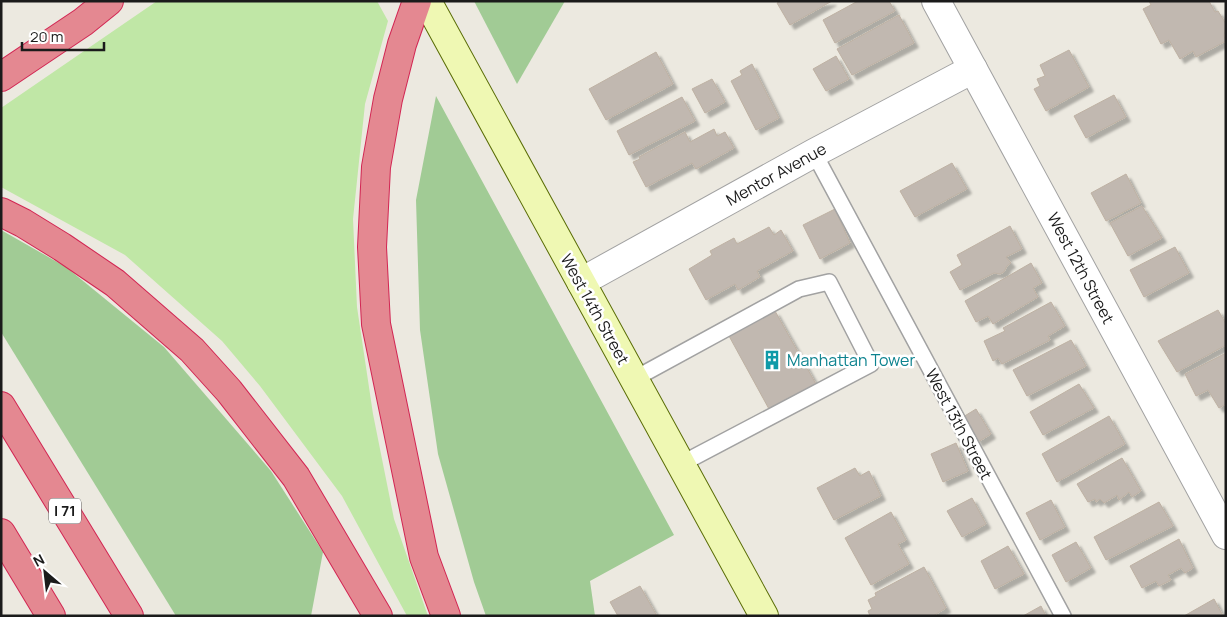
<svg xmlns="http://www.w3.org/2000/svg" width="1227" height="617" viewBox="0 0 1227 617" font-family="Manrope,sans-serif">
	<style>
		.grass { fill: #c0e7a6 }
		.forest { fill: #a1cb95 }
		.building { fill: #c1b8b0; stroke: #beb1a3; filter: url(#shadow) }
		.lines { fill: none; stroke-linecap: round; stroke-linejoin: round }
		.lane-casing { stroke: #a2a2a2; stroke-width: 18 }
		.street-casing { stroke: #a2a2a2; stroke-width: 30 }
		.secondary-casing { stroke: #5a6d06; stroke-width: 30 }
		.highway-casing { stroke: #d22653; stroke-width: 30 }
		.lane { stroke: #fff; stroke-width: 15 }
		.street { stroke: #fff; stroke-width: 28 }
		.secondary { stroke: #eff8b3; stroke-width: 28 }
		.highway { stroke: #e48891; stroke-width: 28 }
		.labels { text-anchor: middle; stroke-width: 5; stroke-linejoin: round; paint-order: stroke }
		.shield { fill: #fff; stroke: #5f5f5f; stroke-width: 1 }
		.shield-label { font-size: 15px; font-weight: bold; fill: #1b1b1b }
		.street-label { font-size: 16px; fill: #1b1b1b; stroke: #fff }
		.culture-label { font-size: 16px; fill: #0d838f; stroke: #fff; text-anchor: start }
	</style>
	<defs>
		<filter id="shadow"><feDropShadow dx="4.5" dy="4.5" stdDeviation="1" flood-color="#0004"/></filter>
	</defs>
	<rect width="100%" height="100%" fill="#ece9e0"/>
	<!-- grass -->
	<polygon class="grass" points="157,1 377,1 388,21 365,104 353,219 357,307 373,414 394,519 428,616 407,616 342,496 260,386 222,341 125,255 1,187 1,108"/>
	<!-- forest -->
	<g class="forest">
		<polygon points="474,1 565,1 517,84"/>
		<polygon points="436,96 674,535 590,581 595,616 486,616 474,582 438,454 420,330 416,200"/>
		<polygon points="1,230 66,267 164,347 271,471 323,552 311,616 176,616 1,332"/>
	</g>
	<!-- building -->
	<g class="building">
		<polygon points="781,1 832,1 790,25 777,3"/>
		<polygon points="858,1 889,1 895,11 835,43 823,20"/>
		<polygon points="1149,1 1209,1 1215,12 1218,11 1226,24 1224,36 1226,41 1196,57 1193,51 1180,59 1169,40 1161,44 1143,9 1151,5"/>
		<polygon points="899,15 914,43 852,75 837,49"/>
		<polygon points="1069,50 1089,87 1046,111 1034,89 1040,86 1037,79 1045,76 1040,65"/>
		<polygon points="656,52 673,84 606,120 589,89"/>
		<polygon points="836,56 849,79 826,91 813,69"/>
		<polygon points="752,64 779,118 756,130 731,81 742,75 740,71"/>
		<polygon points="712,79 725,102 705,113 692,89"/>
		<polygon points="1114,95 1126,117 1086,138 1074,116"/>
		<polygon points="682,97 695,121 629,155 617,131"/>
		<polygon points="714,129 717,136 725,132 734,148 696,169 692,163 646,187 633,162 640,159 639,157 685,132 690,142"/>
		<polygon points="952,163 967,189 915,217 900,191"/>
		<polygon points="1126,174 1141,203 1106,221 1091,193"/>
		<polygon points="1142,206 1162,238 1128,256 1110,223"/>
		<polygon points="835,209 850,243 820,259 803,225"/>
		<polygon points="1010,226 1022,249 1006,257 1011,263 1007,266 1004,272 1000,274 994,273 960,290 950,272 962,265 957,255"/>
		<polygon points="769,227 774,235 781,230 793,251 757,271 760,277 738,290 735,284 706,300 689,269 712,255 710,251 734,238 737,244"/>
		<polygon points="1175,247 1189,273 1144,297 1130,270"/>
		<polygon points="1031,263 1042,283 1033,288 1038,297 993,324 988,316 976,322 965,301"/>
		<polygon points="1051,302 1065,326 1048,336 1050,340 1002,364 998,358 993,361 984,341 1005,331 1003,328"/>
		<polygon points="1218,310 1226,324 1226,345 1177,372 1158,341"/>
		<polygon points="775,311 816,384 769,409 729,336"/>
		<polygon points="1071,340 1086,366 1027,396 1013,370"/>
		<polygon points="1226,353 1226,404 1219,408 1208,390 1196,396 1185,374"/>
		<polygon points="1079,384 1094,408 1043,435 1030,412"/>
		<polygon points="976,409 991,434 978,442 963,417"/>
		<polygon points="1109,416 1125,444 1057,482 1042,454"/>
		<polygon points="956,443 968,471 943,482 931,454"/>
		<polygon points="1122,458 1141,491 1132,497 1129,492 1119,500 1117,495 1104,503 1100,499 1096,502 1095,499 1088,502 1077,484"/>
		<polygon points="855,468 860,476 869,471 881,496 834,520 817,488"/>
		<polygon points="972,498 986,524 962,537 947,511"/>
		<polygon points="1051,500 1065,527 1040,540 1026,513"/>
		<polygon points="1159,502 1173,526 1106,560 1094,537"/>
		<polygon points="891,512 906,540 898,544 909,564 871,585 845,538"/>
		<polygon points="1179,539 1193,568 1185,573 1181,568 1168,575 1171,580 1159,586 1156,581 1142,588 1130,566"/>
		<polygon points="1076,542 1091,568 1066,582 1052,555"/>
		<polygon points="1008,546 1024,574 995,589 981,561"/>
		<polygon points="924,567 946,608 933,616 870,616 868,611 872,609 868,600 876,596 875,593"/>
		<polygon points="640,586 657,616 618,616 610,602"/>
		<polygon points="1214,599 1223,616 1184,616"/>
		<polygon points="1041,606 1046,616 1023,616"/>
	</g>
	<g class="lines">
		<defs>
			<g id="lane">
				<polyline points="814,153 1063,616"/>
				<polyline points="634,379 799,289 829,282 871,364 681,464"/>
			</g>
			<g id="street">
				<polyline points="936,1 1226,535"/>
				<polyline points="581,282 814,153 973,69"/>
			</g>
			<polyline id="secondary" points="427,1 764,616"/>
			<g id="highway">
				<polyline points="417,1 402,44 388,99 376,167 372,247 376,324 424,557 446,616"/>
				<polyline points="1,77 83,22 109,1"/>
				<polyline points="1,212 23,223 62,247 115,283 192,350 229,391 296,477 378,616"/>
				<polyline points="1,406 129,616"/>
				<polyline points="1,533 51,616"/>
			</g>
		</defs>
		<!-- lane casing -->
		<use href="#lane" class="lane-casing"/>
		<!-- street casing -->
		<use href="#street" class="street-casing"/>
		<!-- secondary casing -->
		<use href="#secondary" class="secondary-casing"/>
		<!-- highway casing -->
		<use href="#highway" class="highway-casing"/>
		<!-- lane -->
		<use href="#lane" class="lane"/>
		<!-- street -->
		<use href="#street" class="street"/>
		<!-- secondary -->
		<use href="#secondary" class="secondary"/>
		<!-- highway -->
		<use href="#highway" class="highway"/>
	</g>
	<!-- icons -->
	<defs>
		<symbol id="building-bare" viewBox="-9 -9 18 18"><path d="M-4-6H4V6H1V3H-1V6H-4ZM-2.5-4.3h1.7v1.8h-1.7ZM.8-4.3h1.7v1.8H.8ZM-2.5-1h1.7V.8h-1.7ZM.8-1h1.7V.8H.8Z" fill="#0f9aa8" stroke="#fff" stroke-width="2.5" paint-order="stroke"/></symbol>
	</defs>
	<g fill-rule="evenodd">
		<use href="#building-bare" x="758" y="346" width="28" height="28"/>
	</g>
	<g class="labels">
		<!-- shield labels -->
		<rect class="shield" x="49" y="498.5" width="32" height="25" rx="4"/>
		<g class="shield-label">
			<text x="65" y="516">I 71</text>
		</g>
		<!-- street labels -->
		<g class="street-label">
			<text transform="translate(776 174) rotate(-29)" y="6">Mentor Avenue</text>
			<text transform="translate(1081 268) rotate(62)" y="6">West 12th Street</text>
			<text transform="translate(595 309) rotate(61)" y="6">West 14th Street</text>
			<text transform="translate(959 424) rotate(62)" y="6">West 13th Street</text>
		</g>
		<!-- culture labels -->
		<g class="culture-label">
			<text x="787" y="366">Manhattan Tower</text>
		</g>
	</g>
	<!-- border -->
	<rect width="1227" height="617" fill="none" stroke="#1b1b1b" stroke-width="5"/>
	<!-- north arrow -->
	<g transform="translate(45 572) rotate(332)" stroke="#ffffff" stroke-width="4" paint-order="stroke">
	<path d="M0-4L9 19L0 12L-9 19Z" fill="#1b1b1b"/>
	<text y="-8" font-size="14" font-weight="bold" text-anchor="middle" fill="#1b1b1b">N</text>
	</g>
	<!-- scale -->
	<path d="M22 42v8h82v-8" fill="none" stroke="#1b1b1b" stroke-width="2.5"/>
	<text x="30" y="42" font-size="15" fill="#1b1b1b" stroke="#ffffff" stroke-width="4" paint-order="stroke">20 m</text>
</svg>
